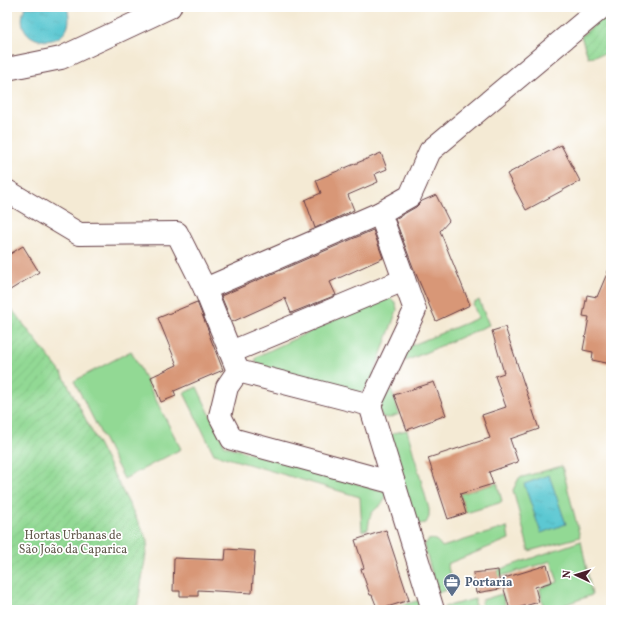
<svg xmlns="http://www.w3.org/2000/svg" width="618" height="617" viewBox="0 0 618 617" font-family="Vollkorn,serif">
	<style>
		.grass { fill: #92d994; stroke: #6e7c60 }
		.garden { fill: url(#garden-furrows); stroke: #6e7c60 }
		.water { fill: url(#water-ripples); stroke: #52747e }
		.building { fill: #d89777 }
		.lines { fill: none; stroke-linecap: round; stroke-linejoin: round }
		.minor-casing { stroke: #643d44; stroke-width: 24 }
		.minor { stroke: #fff; stroke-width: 22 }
		.labels { text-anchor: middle; stroke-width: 3.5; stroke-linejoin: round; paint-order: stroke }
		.park-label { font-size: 12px; fill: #60574a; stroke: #fff }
		.service-label { font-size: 12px; font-weight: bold; fill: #4e5e75; stroke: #fff; text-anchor: start }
	</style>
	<defs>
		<pattern id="garden-furrows" width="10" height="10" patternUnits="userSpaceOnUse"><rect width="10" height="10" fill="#92d994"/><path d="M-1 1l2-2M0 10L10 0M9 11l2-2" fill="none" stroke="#7fba80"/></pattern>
		<pattern id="water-ripples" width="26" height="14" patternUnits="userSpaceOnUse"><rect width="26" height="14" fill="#5bc8d2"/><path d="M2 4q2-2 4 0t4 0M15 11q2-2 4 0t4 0" fill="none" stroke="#51abb4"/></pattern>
	</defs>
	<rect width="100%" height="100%" fill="#fff"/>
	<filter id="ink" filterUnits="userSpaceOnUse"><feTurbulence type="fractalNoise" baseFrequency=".025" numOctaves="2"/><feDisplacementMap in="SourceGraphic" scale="8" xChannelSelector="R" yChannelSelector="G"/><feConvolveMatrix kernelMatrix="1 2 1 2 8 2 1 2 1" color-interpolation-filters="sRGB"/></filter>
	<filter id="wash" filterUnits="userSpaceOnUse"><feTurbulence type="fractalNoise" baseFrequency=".012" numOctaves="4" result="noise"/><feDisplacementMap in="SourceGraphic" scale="16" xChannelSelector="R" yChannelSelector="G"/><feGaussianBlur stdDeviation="0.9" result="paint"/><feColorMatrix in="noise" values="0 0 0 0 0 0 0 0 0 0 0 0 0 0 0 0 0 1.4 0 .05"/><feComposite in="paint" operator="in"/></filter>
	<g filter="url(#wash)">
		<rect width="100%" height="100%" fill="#f4ead4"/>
		<!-- grass -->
		<g class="grass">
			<polygon points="389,297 396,303 397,310 371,381 367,387 361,393 258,366 255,359 258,356 379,299"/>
			<polygon points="479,300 489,325 406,361 403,359 403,349 478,318 473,304"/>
			<polygon points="131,351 181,449 124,479 74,381"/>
			<path d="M197,387l28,59 161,46c0,13 -8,13 -14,21 -3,4 -3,11 -4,16l-6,2 -2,-34 -146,-43 -30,-61z"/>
			<polygon points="389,387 391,389 399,414 389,418 382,417 378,408"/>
			<polygon points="407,430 429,509 429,517 426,523 419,524 415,520 389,437 394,433"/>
			<polygon points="562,466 580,537 529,551 513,490 519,478"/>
			<polygon points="497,483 502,501 499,503 466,513 460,494"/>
			<path d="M507,527l2,12 -62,25 7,23 -16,6 -14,-47 4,-6c7,-2 10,1 14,7z"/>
			<polygon points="581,541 592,595 550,610 545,610 542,602 540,588 558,582 551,561 498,577 498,570"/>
			<polygon points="502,594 507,610 481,610 482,600"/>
			<polygon points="475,599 475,610 446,610 444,607"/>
			<polygon points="420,600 423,610 385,610"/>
		</g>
		<!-- garden -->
		<g class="garden">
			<polygon points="611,11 611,53 588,57 581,36"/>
			<polygon points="7,303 63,375 148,541 137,610 7,610"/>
		</g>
		<!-- water -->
		<g class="water">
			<path d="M25,7h42c15,47 -60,43 -42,0z"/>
			<polygon points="549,475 566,524 541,533 524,484"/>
		</g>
		<g id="blocks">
			<!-- building -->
			<g class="building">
				<polygon points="561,145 580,181 526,210 507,174"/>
				<polygon points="381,153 387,169 375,174 378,182 348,195 354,210 315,228 305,200 321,193 316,180"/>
				<polygon points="436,195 449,221 440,231 470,305 436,321 413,267 395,219 416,207 422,201"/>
				<polygon points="373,230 383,258 330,282 336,295 291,313 285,298 232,322 221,296"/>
				<polygon points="23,246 39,272 7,292 7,256"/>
				<polygon points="611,264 611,364 592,360 593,352 583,350 589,317 583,316 587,295 597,297"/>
				<polygon points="197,302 209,332 208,332 223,370 174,391 176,396 161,402 151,377 177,365 158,318"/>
				<polygon points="505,327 539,429 510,439 518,462 489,472 493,484 460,494 466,513 448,519 428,458 490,438 482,415 506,407 495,376 504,373 492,331"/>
				<polygon points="434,382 446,415 407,430 394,395"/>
				<polygon points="386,530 409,600 378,610 372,595 370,595 361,569 364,568 355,540"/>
				<polygon points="226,549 255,551 252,593 198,590 198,596 180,596 180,591 173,591 174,558 225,560"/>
				<polygon points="547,565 552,582 535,587 539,602 510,610 501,579"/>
				<polygon points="498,570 500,589 476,593 473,573"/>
			</g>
		</g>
	</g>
	<g filter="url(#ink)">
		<use href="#blocks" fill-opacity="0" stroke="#643d44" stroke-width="1"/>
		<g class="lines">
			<defs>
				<g id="minor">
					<polyline points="7,69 61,58 170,7"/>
					<polyline points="7,191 79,234 177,233 205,289 238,371"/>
					<polyline points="205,289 380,213 410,196 430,151 602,7"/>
					<polyline points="231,352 404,280"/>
					<polyline points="238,371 370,405 433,610"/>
					<polyline points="238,371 227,387 220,416 232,439 394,483"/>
					<polyline points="370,405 415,310 380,213"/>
				</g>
			</defs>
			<!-- minor casing -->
			<use href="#minor" class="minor-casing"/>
			<!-- minor -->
			<use href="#minor" class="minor"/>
		</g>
	</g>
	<!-- icons -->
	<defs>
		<symbol id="office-pin" viewBox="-11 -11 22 30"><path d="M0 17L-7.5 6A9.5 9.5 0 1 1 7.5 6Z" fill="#5c6f8a" stroke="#fff"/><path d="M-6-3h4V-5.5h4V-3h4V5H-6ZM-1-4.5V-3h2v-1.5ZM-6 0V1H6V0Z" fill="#fff"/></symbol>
	</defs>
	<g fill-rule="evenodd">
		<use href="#office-pin" x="442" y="572" width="20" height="27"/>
	</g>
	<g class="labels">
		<!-- park labels -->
		<g class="park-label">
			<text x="73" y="539">Hortas Urbanas de<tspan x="73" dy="14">São João da Caparica</tspan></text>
		</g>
		<!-- service labels -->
		<g class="service-label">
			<text x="465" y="586">Portaria</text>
		</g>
	</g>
	<!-- margin -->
	<rect width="618" height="617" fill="none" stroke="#fff" stroke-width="24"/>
	<!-- north arrow -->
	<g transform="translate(576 575) rotate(274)" stroke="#ffffff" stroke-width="3" paint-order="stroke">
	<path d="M0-3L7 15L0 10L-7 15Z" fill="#4a1f2b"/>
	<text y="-6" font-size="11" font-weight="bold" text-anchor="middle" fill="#4a1f2b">N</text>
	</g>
</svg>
